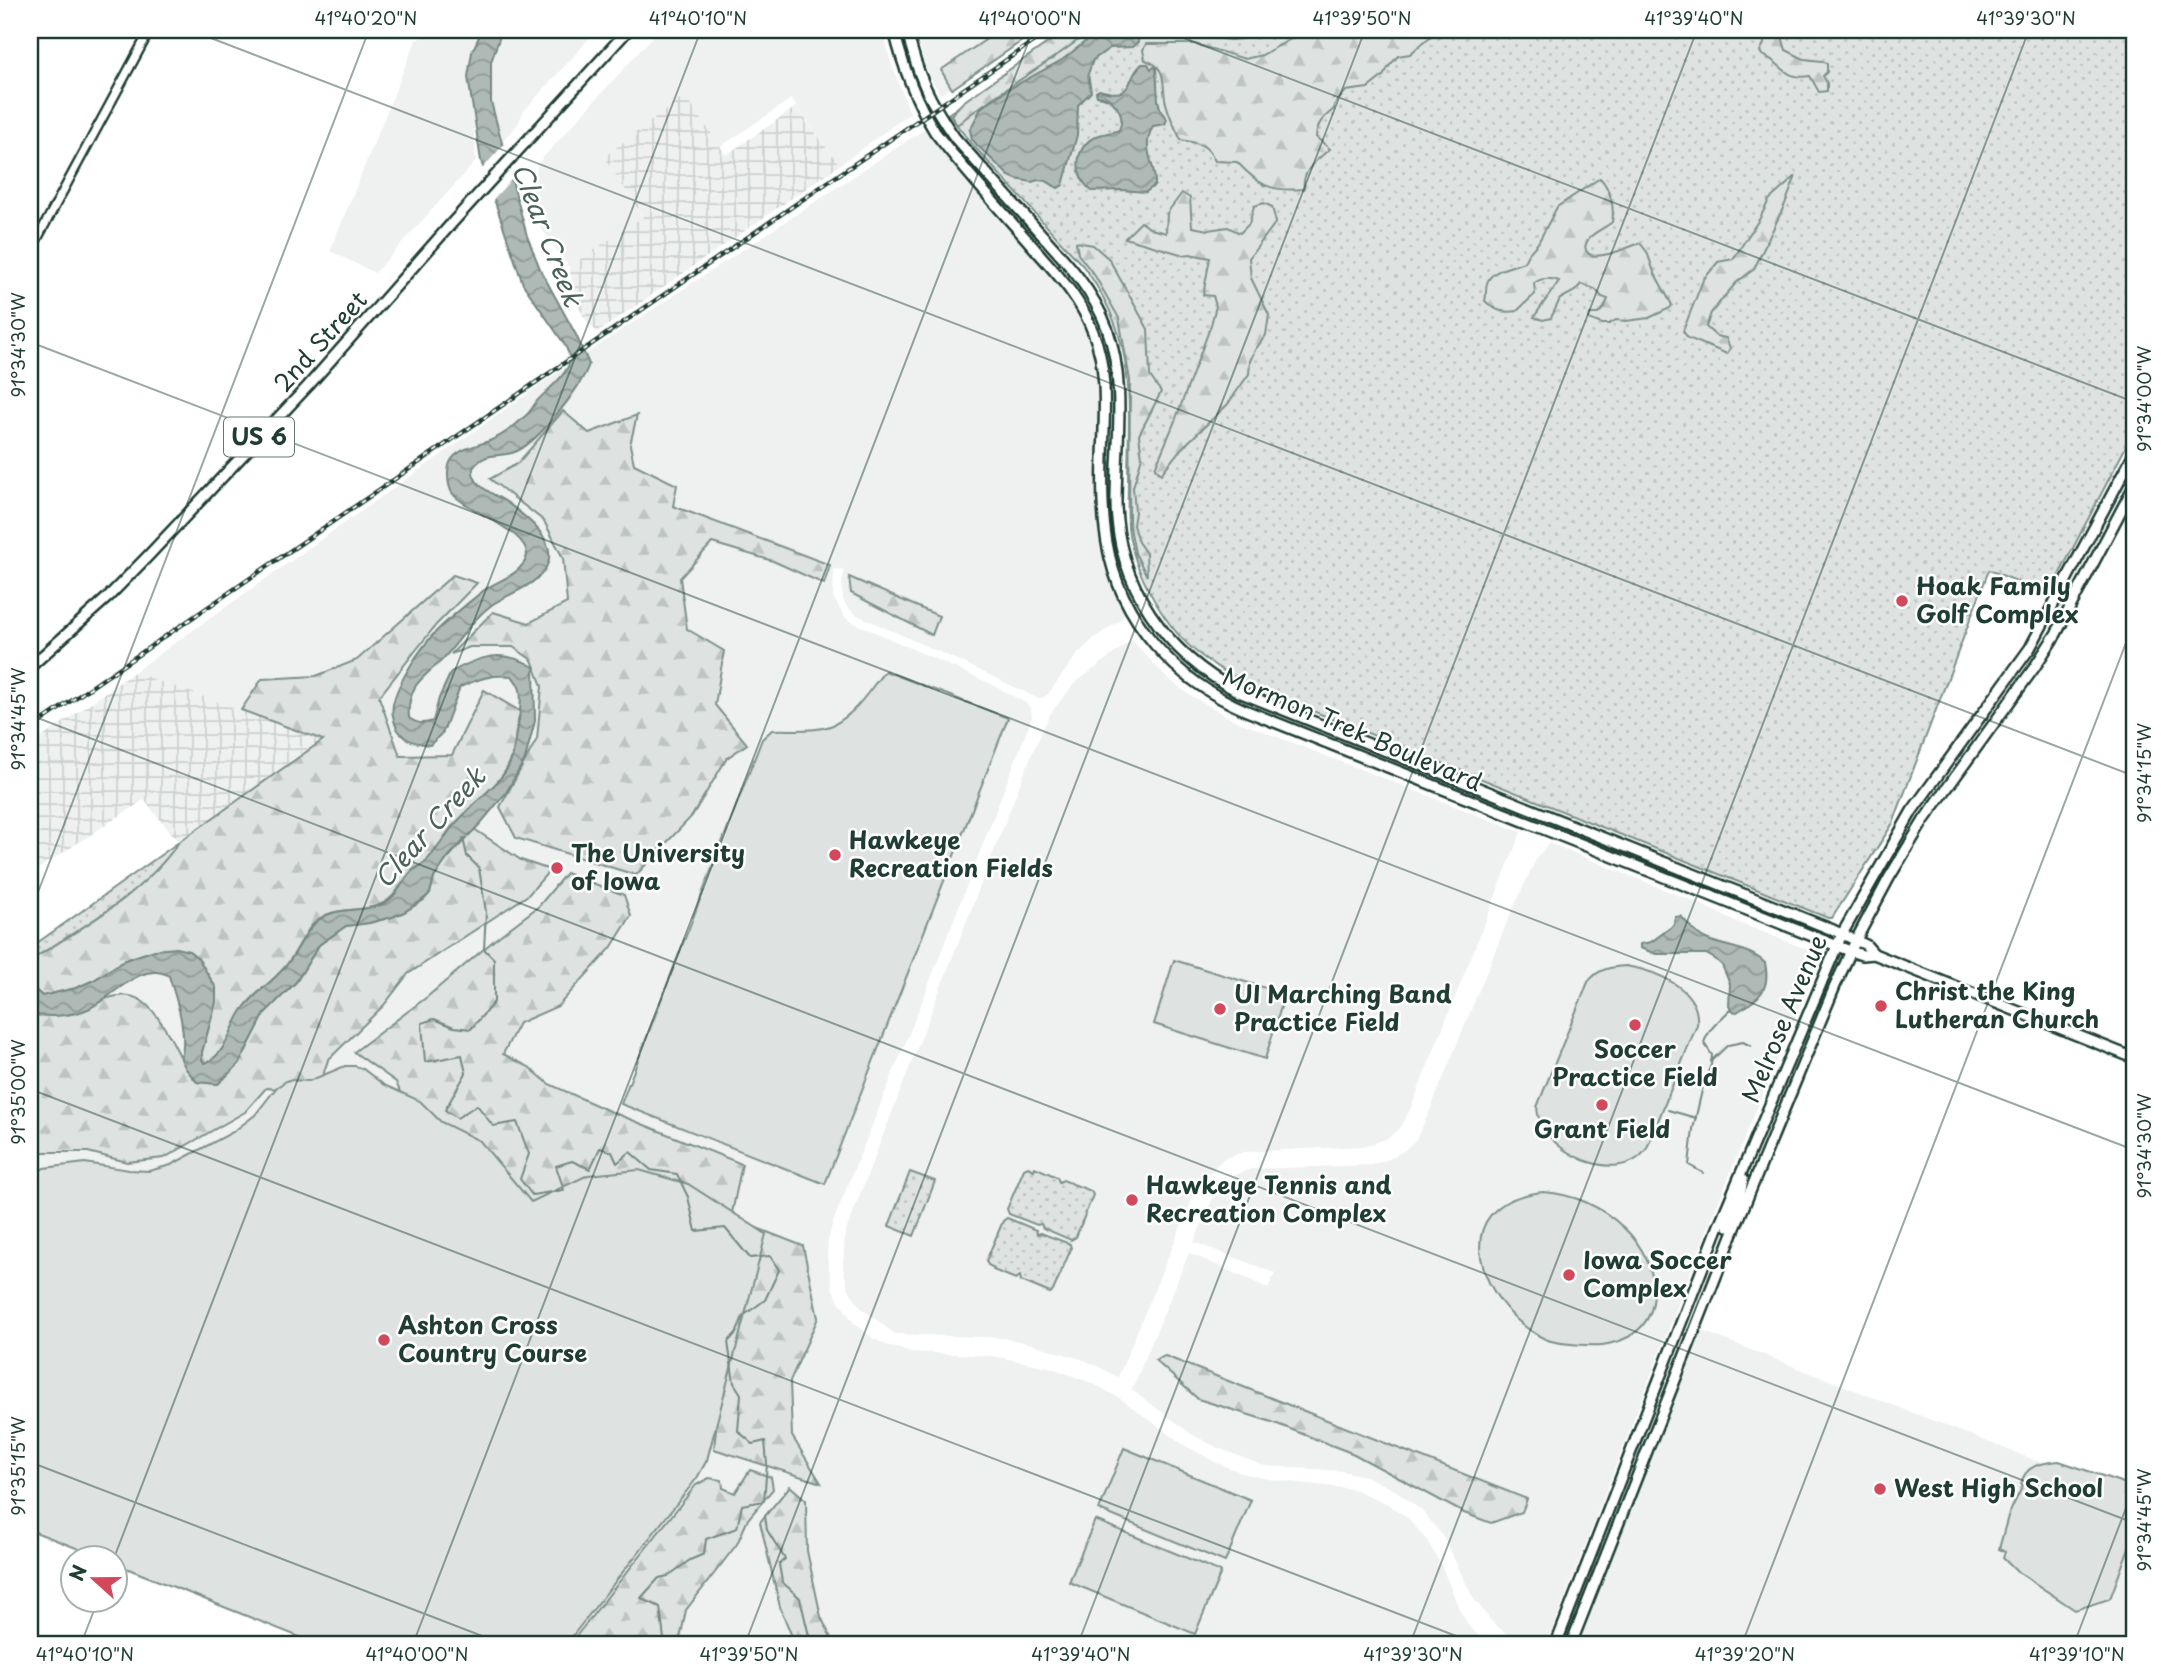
<svg xmlns="http://www.w3.org/2000/svg" width="2164" height="1674" viewBox="0 0 2164 1674" font-family="'Playpen Sans',sans-serif">
	<style>
		.built { fill: #eef1f0 }
		.industrial { fill: url(#industrial-grid) }
		.green { fill: url(#green-dots); stroke: #7e908b; stroke-width: 2 }
		.forest { fill: url(#forest-firs); stroke: #7e908b; stroke-width: 2 }
		.pitch { fill: #dee3e2; stroke: #7e908b; stroke-width: 2 }
		.water { fill: url(#water-waves); stroke: #758883; stroke-width: 2 }
		.pier { fill: #fff }
		.lines { fill: none; stroke-linecap: round; stroke-linejoin: round }
		.stream { stroke: #758883; stroke-width: 2 }
		.minor-casing { stroke: #1f3d34; stroke-width: 12 }
		.major-casing { stroke: #1f3d34; stroke-width: 14 }
		.minor { stroke: #fff; stroke-width: 7 }
		.major { stroke: #fff; stroke-width: 9 }
		.rail-casing { stroke: #1f3d34; stroke-width: 4.5 }
		.rail { stroke: #fff; stroke-width: 2; stroke-dasharray: 5; stroke-linecap: butt }
		.ticks { fill: none; stroke: #1f3d34; stroke-width: 2; stroke-opacity: 0.45 }
		.poi-dot { fill: #d1495b; stroke: #fff; stroke-width: 2.5 }
		.labels { text-anchor: middle; stroke-width: 5; stroke-linejoin: round; paint-order: stroke }
		.shield { fill: #fff; stroke: #627771; stroke-width: 2 }
		.shield-label { font-size: 23px; font-weight: bold; fill: #1f3d34 }
		.street-label { font-size: 24px; fill: #1f3d34; stroke: #fff }
		.poi-label { font-size: 24px; font-weight: bold; fill: #1f3d34; stroke: #fff; text-anchor: start }
		.water-label { font-size: 26px; font-style: italic; fill: #4a625b; stroke: #fff }
		.neatline { fill: none; stroke: #1f3d34; stroke-width: 2.5 }
		.ticks-label { font-size: 18px; text-anchor: middle; fill: #1f3d34 }
	</style>
	<defs>
		<pattern id="industrial-grid" width="8" height="8" patternUnits="userSpaceOnUse" patternTransform="scale(1.75)"><rect width="8" height="8" fill="#eef1f0"/><path d="M0 4h8M4 0v8" fill="none" stroke="#ccd0ce"/></pattern>
		<pattern id="green-dots" width="8" height="8" patternUnits="userSpaceOnUse" patternTransform="scale(1.75)"><rect width="8" height="8" fill="#dee3e2"/><path d="M2 2h.1M6 6h.1" fill="none" stroke="#bec4c2" stroke-width="1.8" stroke-linecap="round"/></pattern>
		<pattern id="forest-firs" width="22" height="20" patternUnits="userSpaceOnUse" patternTransform="scale(1.75)"><rect width="22" height="20" fill="#dee3e2"/><path d="M5 1l3.5 6h-7zM16 11l3.5 6h-7z" fill="#bec4c2"/></pattern>
		<pattern id="water-waves" width="16" height="10" patternUnits="userSpaceOnUse" patternTransform="scale(1.75)"><rect width="16" height="10" fill="#afbab7"/><path d="M0 5q4-4 8 0t8 0" fill="none" stroke="#8e9896"/></pattern>
	</defs>
	<rect width="100%" height="100%" fill="#fff"/>
	<filter id="ink" filterUnits="userSpaceOnUse"><feTurbulence type="fractalNoise" baseFrequency=".0143" numOctaves="2"/><feDisplacementMap in="SourceGraphic" scale="14" xChannelSelector="R" yChannelSelector="G"/><feConvolveMatrix kernelMatrix="1 2 1 2 8 2 1 2 1" color-interpolation-filters="sRGB"/></filter>
	<g filter="url(#ink)">
		<!-- built -->
		<g class="built">
			<polygon points="437,30 482,30 469,63 476,161 375,273 330,251 416,40"/>
			<polygon points="502,30 597,30 523,112 518,124 502,141 491,102 489,89 491,62"/>
			<polygon points="659,30 883,30 890,60 910,113 840,165 791,99 720,147 685,96 604,157 643,218 569,267 528,210 538,163"/>
			<polygon points="916,30 1035,30 940,95 925,66"/>
			<polygon points="928,127 1065,289 1083,316 1094,344 1101,386 1098,492 1101,535 1107,561 1125,609 1122,619 1094,638 1076,656 1048,694 1043,698 1037,698 977,669 857,615 848,608 843,600 842,582 845,570 834,569 833,597 844,616 850,621 991,684 1026,703 1031,709 1032,717 925,994 833,1222 828,1240 827,1257 833,1290 838,1300 854,1323 874,1339 886,1345 912,1352 992,1356 1049,1367 1094,1384 1121,1399 1184,1445 1217,1463 1242,1473 1273,1480 1353,1489 1386,1503 1407,1517 1427,1540 1442,1567 1461,1613 1469,1626 1486,1644 317,1644 116,1564 116,1558 102,1558 30,1530 30,948 323,740 134,672 551,377"/>
			<polygon points="1132,640 1166,677 1188,694 1234,720 1521,832 1410,1110 1399,1129 1386,1139 1365,1146 1244,1152 1223,1159 1199,1183 1118,1377 1087,1361 1032,1344 1005,1338 895,1334 861,1308 848,1288 843,1267 845,1233 1031,756 1050,714 1074,684"/>
			<polygon points="1549,843 1700,904 1734,921 1817,953 1820,961 1774,1066 1705,1235 1547,1644 1534,1644 1510,1637 1492,1622 1474,1599 1442,1535 1423,1512 1395,1490 1365,1476 1342,1471 1264,1466 1218,1448 1193,1435 1132,1390 1189,1253 1268,1288 1275,1273 1194,1242 1217,1189 1233,1176 1251,1169 1371,1165 1387,1160 1405,1150 1416,1139 1428,1115 1507,922 1537,857"/>
			<polygon points="1700,1330 2042,1463 2059,1461 2126,1484 2124,1495 2134,1500 2134,1644 1575,1644"/>
		</g>
		<!-- industrial -->
		<g class="industrial">
			<polygon points="685,95 726,155 796,107 840,165 598,332 588,324 577,304 569,267 643,217 604,157"/>
			<polygon points="134,672 324,740 179,842 144,800 30,874 30,746"/>
		</g>
		<!-- green -->
		<g class="green">
			<path d="M1070,30h1064v401l-85,163 -60,-24 -96,253 -61,95h-4l-580,-233c-15,-9 -31,-17 -45,-28 -37,-26 -70,-85 -75,-130 -1,-16 0,-33 0,-48 1,-84 9,-141 -45,-213l-112,-123 -23,-29z"/>
			<path d="M179,842c-36,53 -97,85 -149,119v-13z"/>
			<polygon points="1028,1167 1034,1170 1035,1167 1057,1177 1059,1182 1063,1180 1091,1191 1093,1195 1076,1237 1071,1240 1043,1228 1041,1224 1037,1225 1009,1214 1007,1209 1024,1169"/>
			<polygon points="910,1172 935,1181 914,1236 889,1226"/>
			<polygon points="1007,1218 1036,1230 1037,1234 1041,1233 1070,1244 1071,1249 1053,1291 1050,1293 1021,1281 1020,1276 1016,1279 993,1270 994,1268 988,1265 986,1261 1003,1221"/>
		</g>
		<!-- forest -->
		<g class="forest">
			<polygon points="1000,30 1038,30 952,89 941,70"/>
			<path d="M1066,30h25c-42,35 -92,59 -134,95l-6,-10 12,-13z"/>
			<polygon points="1143,30 1236,30 1235,36 1240,39 1230,40 1179,33 1146,34"/>
			<path d="M1307,30h131l-28,24 -12,2 -8,9 -7,11 -15,12 -22,3 -12,14v4c-11,9 -17,14 -18,28l14,12c-13,10 -29,22 -26,40 -34,3 -44,-3 -67,-27l-22,-1c-8,-17 -16,-18 -34,-21 -6,-12 -12,-24 -15,-37 -5,-18 3,-36 -21,-43l-2,-10 3,-6h49l50,15 17,-4z"/>
			<path d="M1763,30h21l-1,10 3,10 18,9 18,2 5,3v8l-4,4 4,7v8l-8,1 -9,-16c-27,5 -27,-14 -48,-21l-2,-4 4,-7z"/>
			<polygon points="1796,176 1785,204 1754,269 1736,283 1724,297 1711,313 1706,327 1716,336 1726,338 1730,348 1727,354 1688,338 1683,331 1703,280 1718,262 1733,259 1760,218 1769,200"/>
			<path d="M1600,178c10,10 15,30 12,44 -7,6 -16,9 -23,16 -3,5 -6,10 -1,15 8,9 41,-6 52,-10l7,9 7,20 18,33 -2,3 -21,10 -23,3 -10,-1 -7,4h-7l-13,-5 1,-5h8l6,-6 4,-9 -6,-2 -7,-8 -14,-5 -6,7 -15,8 -9,19 -8,2 -9,-3 25,-36c-8,-3 -17,-3 -25,2l1,11 -18,17c-15,2 -21,0 -32,-10 2,-6 0,-12 2,-18 4,-14 25,-16 37,-21l4,-8 10,-11 19,-36z"/>
			<polygon points="1182,193 1190,198 1192,227 1208,230 1228,227 1240,233 1249,224 1254,206 1264,203 1272,207 1276,222 1249,258 1251,278 1269,315 1266,335 1255,350 1250,361 1249,374 1227,405 1180,450 1161,474 1155,468 1175,421 1211,325 1216,306 1213,296 1203,295 1210,258 1190,254 1184,255 1125,238 1141,222 1151,229 1166,233 1167,213"/>
			<polygon points="1076,242 1093,245 1109,259 1148,329 1150,376 1161,392 1139,435 1142,457 1133,487 1135,512 1133,525 1138,542 1146,553 1147,576 1135,553 1129,522 1130,380 1119,318 1095,276 1078,254"/>
			<polygon points="563,411 589,433 637,415 630,445 634,464 677,485 673,506 830,565 824,584 773,561 712,543 680,578 687,629 724,651 715,705 747,744 727,758 692,816 636,875 516,838 500,807 537,739 542,686 532,660 513,647 470,647 451,654 493,612 529,623 567,603 563,558 544,521 490,479 518,463"/>
			<path d="M453,575l24,8 -41,42 -57,72 21,59 52,-1 32,-65 37,22c-8,16 -4,36 -12,52 -11,25 -39,42 -57,63 -9,11 -16,23 -26,34 -4,4 -9,6 -13,9 -11,10 -15,25 -28,32 -23,14 -54,0 -74,24 -10,13 -16,29 -26,41 -11,14 -27,23 -38,37 -14,19 -20,50 -42,60l-3,-4v-8l14,-50v-14l-18,-29 -9,-8 -34,-1 -30,10 -31,20 -18,8 -34,8 -12,-11v-24c52,-34 113,-66 149,-119l144,-102 -82,-30 21,-31 54,-3 41,-16z"/>
			<polygon points="849,577 939,616 932,635 851,593"/>
			<path d="M474,829l47,31 29,10 -22,25 -120,79 -24,31 -56,55 -8,24 -15,6 -39,-2 -21,24 -81,46 -37,4 -39,-10h-58v-136c18,-1 35,-1 53,-6 9,-2 16,-9 25,-12 28,-9 42,6 56,29 12,18 18,38 33,55l21,2 21,-20 26,-51 31,-31 23,-37 27,-19 23,-3 23,-6 12,-5 20,-12 6,-7 4,-15 7,-12z"/>
			<polygon points="566,873 624,895 631,916 611,948 558,1006 519,1023 503,1054 529,1067 549,1084 607,1110 742,1164 731,1218 803,1246 818,1318 790,1381 792,1436 821,1483 714,1449 723,1357 408,1112 396,1082 354,1052 427,997 498,937 539,906"/>
			<polygon points="1165,1356 1527,1499 1522,1512 1491,1523 1464,1513 1354,1454 1272,1422 1198,1399 1155,1360"/>
			<polygon points="750,1470 771,1477 773,1489 748,1519 737,1544 686,1610 680,1639 676,1644 570,1644 696,1485 709,1478 722,1480 723,1488 735,1493"/>
			<polygon points="790,1486 806,1500 807,1551 821,1617 834,1644 795,1644 780,1607 760,1522"/>
		</g>
		<!-- pitch -->
		<g class="pitch">
			<path d="M885,671l123,47 -183,466 -204,-80 141,-365 10,-9c17,-1 39,2 55,-3 25,-7 42,-37 58,-56z"/>
			<polygon points="1174,960 1285,994 1265,1059 1154,1024"/>
			<path d="M1626,966c30,5 75,22 71,59l-50,123c-26,41 -109,4 -110,-41l51,-125c10,-13 22,-15 38,-16z"/>
			<polygon points="345,1066 355,1066 363,1069 384,1085 420,1101 441,1122 480,1141 531,1202 588,1175 639,1170 688,1184 766,1234 707,1460 697,1478 566,1644 317,1644 116,1564 116,1558 102,1558 30,1530 30,1183 36,1173 44,1168 85,1163 129,1170 149,1171 171,1165 233,1132 255,1115 277,1087 288,1080 309,1081"/>
			<path d="M1543,1192c31,2 59,15 81,36 38,35 47,104 -16,116 -12,3 -52,0 -63,-5 -66,-32 -104,-137 -2,-147z"/>
			<polygon points="1124,1448 1251,1500 1225,1562 1099,1510"/>
			<path d="M2059,1461l67,23 -2,11 10,5v34l-23,62 -2,3 -34,11 -57,-38 -15,-15 2,-5 -6,-3 9,-33 15,-31 -2,-1c4,-20 22,-21 38,-23z"/>
			<polygon points="1095,1520 1221,1572 1195,1634 1069,1582"/>
		</g>
		<!-- water -->
		<g class="water">
			<path d="M482,30h20l-11,32v40l36,134 14,35 35,64 13,29c-7,23 -53,82 -77,89 -16,4 -28,-1 -39,15 -2,20 24,26 36,36 17,13 47,35 39,59 -7,21 -38,30 -55,41 -21,15 -34,38 -51,56 -8,8 -21,17 -27,27 -5,9 -7,20 -6,31 8,6 14,6 24,3l6,-23 12,-26c30,-16 51,-24 83,-5l1,54 -10,38 -19,34 -26,31 -31,32 -15,22 -4,15 -6,6 -20,13 -12,5 -23,6 -23,3 -27,19 -23,37 -31,31 -26,51 -21,20 -21,-2 -11,-13 -5,-10c7,-26 -4,-58 -12,-83 -27,-16 -56,21 -79,32 -16,8 -42,10 -60,6v-29l12,11 34,-8 18,-8 31,-20 30,-10 21,-2 13,3 9,7 18,30v14l-14,50v8l3,3c22,-8 25,-36 38,-54 12,-16 29,-27 41,-41 12,-13 18,-31 30,-44 19,-20 47,-10 69,-20 14,-7 18,-21 28,-32 4,-4 9,-5 13,-9 10,-9 18,-22 26,-33 7,-9 15,-16 22,-24 13,-13 31,-26 38,-43 5,-11 13,-62 10,-73 -1,-5 -5,-10 -8,-14 -20,-2 -34,3 -52,11l-17,45 -13,13c-20,-2 -33,-7 -37,-29 -5,-21 25,-63 38,-79 14,-16 36,-33 52,-46 14,-11 32,-13 42,-30 15,-26 -61,-51 -72,-67 -4,-5 -5,-13 -5,-20 0,-5 1,-11 4,-15 9,-12 29,-14 42,-20 11,-5 22,-14 30,-22 6,-4 9,-11 13,-16 10,-11 31,-26 33,-41 0,-5 -3,-10 -5,-15l-42,-61 -42,-123 -13,-84 4,-25z"/>
			<polygon points="1100,30 1140,30 1138,42 1132,47 1110,48 1093,60 1088,74 1091,92 1078,105 1077,135 1063,185 1058,188 1046,181 1038,180 1032,182 1016,179 1009,176 977,145 972,139 970,130 981,108 986,104 1009,89 1062,60"/>
			<path d="M1142,64h6l3,5 3,-2 2,1 2,32 2,8 7,11 -2,5 -12,2c-13,24 3,36 2,59l-9,7 -25,-2 -29,1c-19,-14 -19,-45 5,-55 7,-3 15,-3 22,-6 8,-17 -6,-33 -22,-34l-1,-4 3,-2c37,11 26,-12 43,-26z"/>
			<path d="M1681,916c7,8 15,19 25,23 21,9 42,8 59,24 6,27 -6,36 -28,49l-5,-1 -3,-5 1,-22 -8,-19 -7,-6 -9,-5h-50l-16,-6v-4l11,-2 23,-17 1,-8z"/>
		</g>
		<!-- pier -->
		<polygon class="pier" points="506,142 515,175 491,202 481,170"/>
		<g class="lines">
			<!-- stream -->
			<g class="stream">
				<polyline points="463,838 467,856 479,868 486,912 484,949 494,959 494,1002 471,1029 454,1027 434,1019 422,1023 425,1062 462,1055 466,1073 445,1110 457,1118 477,1105 493,1126 517,1122 529,1154 520,1179 532,1195 564,1190 556,1166 572,1161 590,1169 600,1148 612,1152 617,1163 630,1152 651,1170 677,1174 688,1197 696,1231 725,1228 750,1258 770,1256 779,1270 765,1300 743,1316 737,1332 728,1342 734,1383 741,1394 738,1431 753,1444 765,1441 767,1464 764,1501 742,1505 737,1528 706,1539 704,1554 690,1560 668,1576 659,1578 641,1598 660,1607 664,1639 659,1644"/>
				<polyline points="1711,1061 1728,1045 1743,1042 1751,1046"/>
				<polyline points="1668,1110 1696,1118"/>
				<path d="M1703,1173l-14,-8 4,-36 11,-47 7,-17 1,-10 -8,-12c4,-14 16,-23 26,-33"/>
				<polyline points="765,1516 767,1530 785,1559 779,1564 782,1582 800,1598 810,1640 808,1644"/>
			</g>
			<defs>
				<polyline id="minor" points="30,252 150,30"/>
				<g id="major">
					<path d="M894,30c9,37 21,70 41,102 29,38 62,74 94,110 24,28 51,54 64,90 16,40 11,84 10,126 -1,29 -1,57 4,85 13,78 69,138 140,168l603,240 12,4 12,-1"/>
					<path d="M907,30c10,44 22,71 48,108 26,29 52,58 78,87 29,32 59,62 74,103 20,56 9,116 9,174 1,83 50,152 123,190l594,238 33,15 8,9 260,104"/>
					<polyline points="30,667 108,597 148,556 308,386 452,223 628,30"/>
					<polyline points="1728,1226 1740,1195 1743,1179"/>
					<polyline points="1556,1644 1720,1223 1842,934 1912,811 2030,648 2134,453"/>
					<polyline points="1571,1644 1735,1228 1835,986 1856,940 1889,878 1924,820 2034,668 2056,634 2134,486"/>
				</g>
			</defs>
			<!-- minor casing -->
			<use href="#minor" class="minor-casing"/>
			<!-- major casing -->
			<use href="#major" class="major-casing"/>
			<!-- minor -->
			<use href="#minor" class="minor"/>
			<!-- major -->
			<use href="#major" class="major"/>
			<defs>
				<polyline id="rail" points="30,729 1050,30"/>
			</defs>
			<!-- rail casing -->
			<use href="#rail" class="rail-casing"/>
			<!-- rail -->
			<use href="#rail" class="rail"/>
		</g>
	</g>
	<!-- ticks -->
	<path class="ticks" d="M190,30l1944,746M1163,30l971,372M30,48l7,-18M30,342l2104,808M30,715l2104,808M30,913l339,-883M30,1089l1447,555M30,1462l473,182M114,1558l587,-1528M81,1644l17,-44M413,1644l620,-1614M745,1644l620,-1614M1078,1644l619,-1614M1410,1644l619,-1614M1742,1644l392,-1022M2074,1644l60,-157"/>
	<!-- markers -->
	<g class="poi-dot">
		<circle cx="1902" cy="601" r="7"/>
		<circle cx="835" cy="855" r="7"/>
		<circle cx="557" cy="868" r="7"/>
		<circle cx="1881" cy="1006" r="7"/>
		<circle cx="1220" cy="1009" r="7"/>
		<circle cx="1635" cy="1025" r="7"/>
		<circle cx="1602" cy="1105" r="7"/>
		<circle cx="1132" cy="1200" r="7"/>
		<circle cx="1569" cy="1275" r="7"/>
		<circle cx="384" cy="1340" r="7"/>
		<circle cx="1880" cy="1489" r="7"/>
	</g>
	<g class="labels">
		<!-- shield labels -->
		<rect class="shield" x="224" y="417.5" width="70" height="39" rx="5"/>
		<g class="shield-label">
			<text x="259" y="445">US 6</text>
		</g>
		<!-- street labels -->
		<g class="street-label">
			<text transform="translate(321 342) rotate(-48)" y="8">2nd Street</text>
			<text transform="translate(1352 730) rotate(23)" y="8">Mormon Trek Boulevard</text>
			<text transform="translate(1785 1019) rotate(-67)" y="8">Melrose Avenue</text>
		</g>
		<!-- poi labels -->
		<g class="poi-label">
			<text x="1916" y="595">Hoak Family<tspan x="1916" dy="28">Golf Complex</tspan></text>
			<text x="849" y="849">Hawkeye<tspan x="849" dy="28">Recreation Fields</tspan></text>
			<text x="571" y="862">The University<tspan x="571" dy="28">of Iowa</tspan></text>
			<text x="1895" y="1000">Christ the King<tspan x="1895" dy="28">Lutheran Church</tspan></text>
			<text x="1234" y="1003">UI Marching Band<tspan x="1234" dy="28">Practice Field</tspan></text>
			<text x="1635" y="1058" text-anchor="middle">Soccer<tspan x="1635" dy="28">Practice Field</tspan></text>
			<text x="1602" y="1138" text-anchor="middle">Grant Field</text>
			<text x="1146" y="1194">Hawkeye Tennis and<tspan x="1146" dy="28">Recreation Complex</tspan></text>
			<text x="1583" y="1269">Iowa Soccer<tspan x="1583" dy="28">Complex</tspan></text>
			<text x="398" y="1334">Ashton Cross<tspan x="398" dy="28">Country Course</tspan></text>
			<text x="1894" y="1497">West High School</text>
		</g>
		<!-- water labels -->
		<g class="water-label">
			<text transform="translate(547 235) rotate(69)" y="9">Clear Creek</text>
			<text transform="translate(430 828) rotate(-48)" y="9">Clear Creek</text>
		</g>
	</g>
	<!-- margin -->
	<rect width="2164" height="1674" fill="none" stroke="#fff" stroke-width="77"/>
	<!-- north arrow -->
	<g transform="translate(94 1579) rotate(291)"><circle r="33" fill="#ffffff" stroke="#a5b1ae" stroke-width="2"/>
	<path d="M0-5L12 26L0 18L-12 26Z" fill="#d1495b"/>
	<text y="-10" font-size="19" font-weight="bold" text-anchor="middle" fill="#1f3d34">N</text>
	</g>
	<rect x="38" y="38" width="2088" height="1598" class="neatline"/>
	<g class="ticks-label">
		<text x="366" y="25">41°40'20"N</text>
		<text x="698" y="25">41°40'10"N</text>
		<text x="1030" y="25">41°40'00"N</text>
		<text x="1362" y="25">41°39'50"N</text>
		<text x="1694" y="25">41°39'40"N</text>
		<text x="2026" y="25">41°39'30"N</text>
		<text transform="translate(19 345) rotate(-90)" y="6">91°34'30"W</text>
		<text transform="translate(2145 399) rotate(-90)" y="6">91°34'00"W</text>
		<text transform="translate(19 719) rotate(-90)" y="6">91°34'45"W</text>
		<text transform="translate(2145 773) rotate(-90)" y="6">91°34'15"W</text>
		<text transform="translate(19 1092) rotate(-90)" y="6">91°35'00"W</text>
		<text transform="translate(2145 1146) rotate(-90)" y="6">91°34'30"W</text>
		<text transform="translate(19 1466) rotate(-90)" y="6">91°35'15"W</text>
		<text transform="translate(2145 1520) rotate(-90)" y="6">91°34'45"W</text>
		<text x="85" y="1661">41°40'10"N</text>
		<text x="417" y="1661">41°40'00"N</text>
		<text x="749" y="1661">41°39'50"N</text>
		<text x="1081" y="1661">41°39'40"N</text>
		<text x="1413" y="1661">41°39'30"N</text>
		<text x="1745" y="1661">41°39'20"N</text>
		<text x="2077" y="1661">41°39'10"N</text>
	</g>
</svg>
